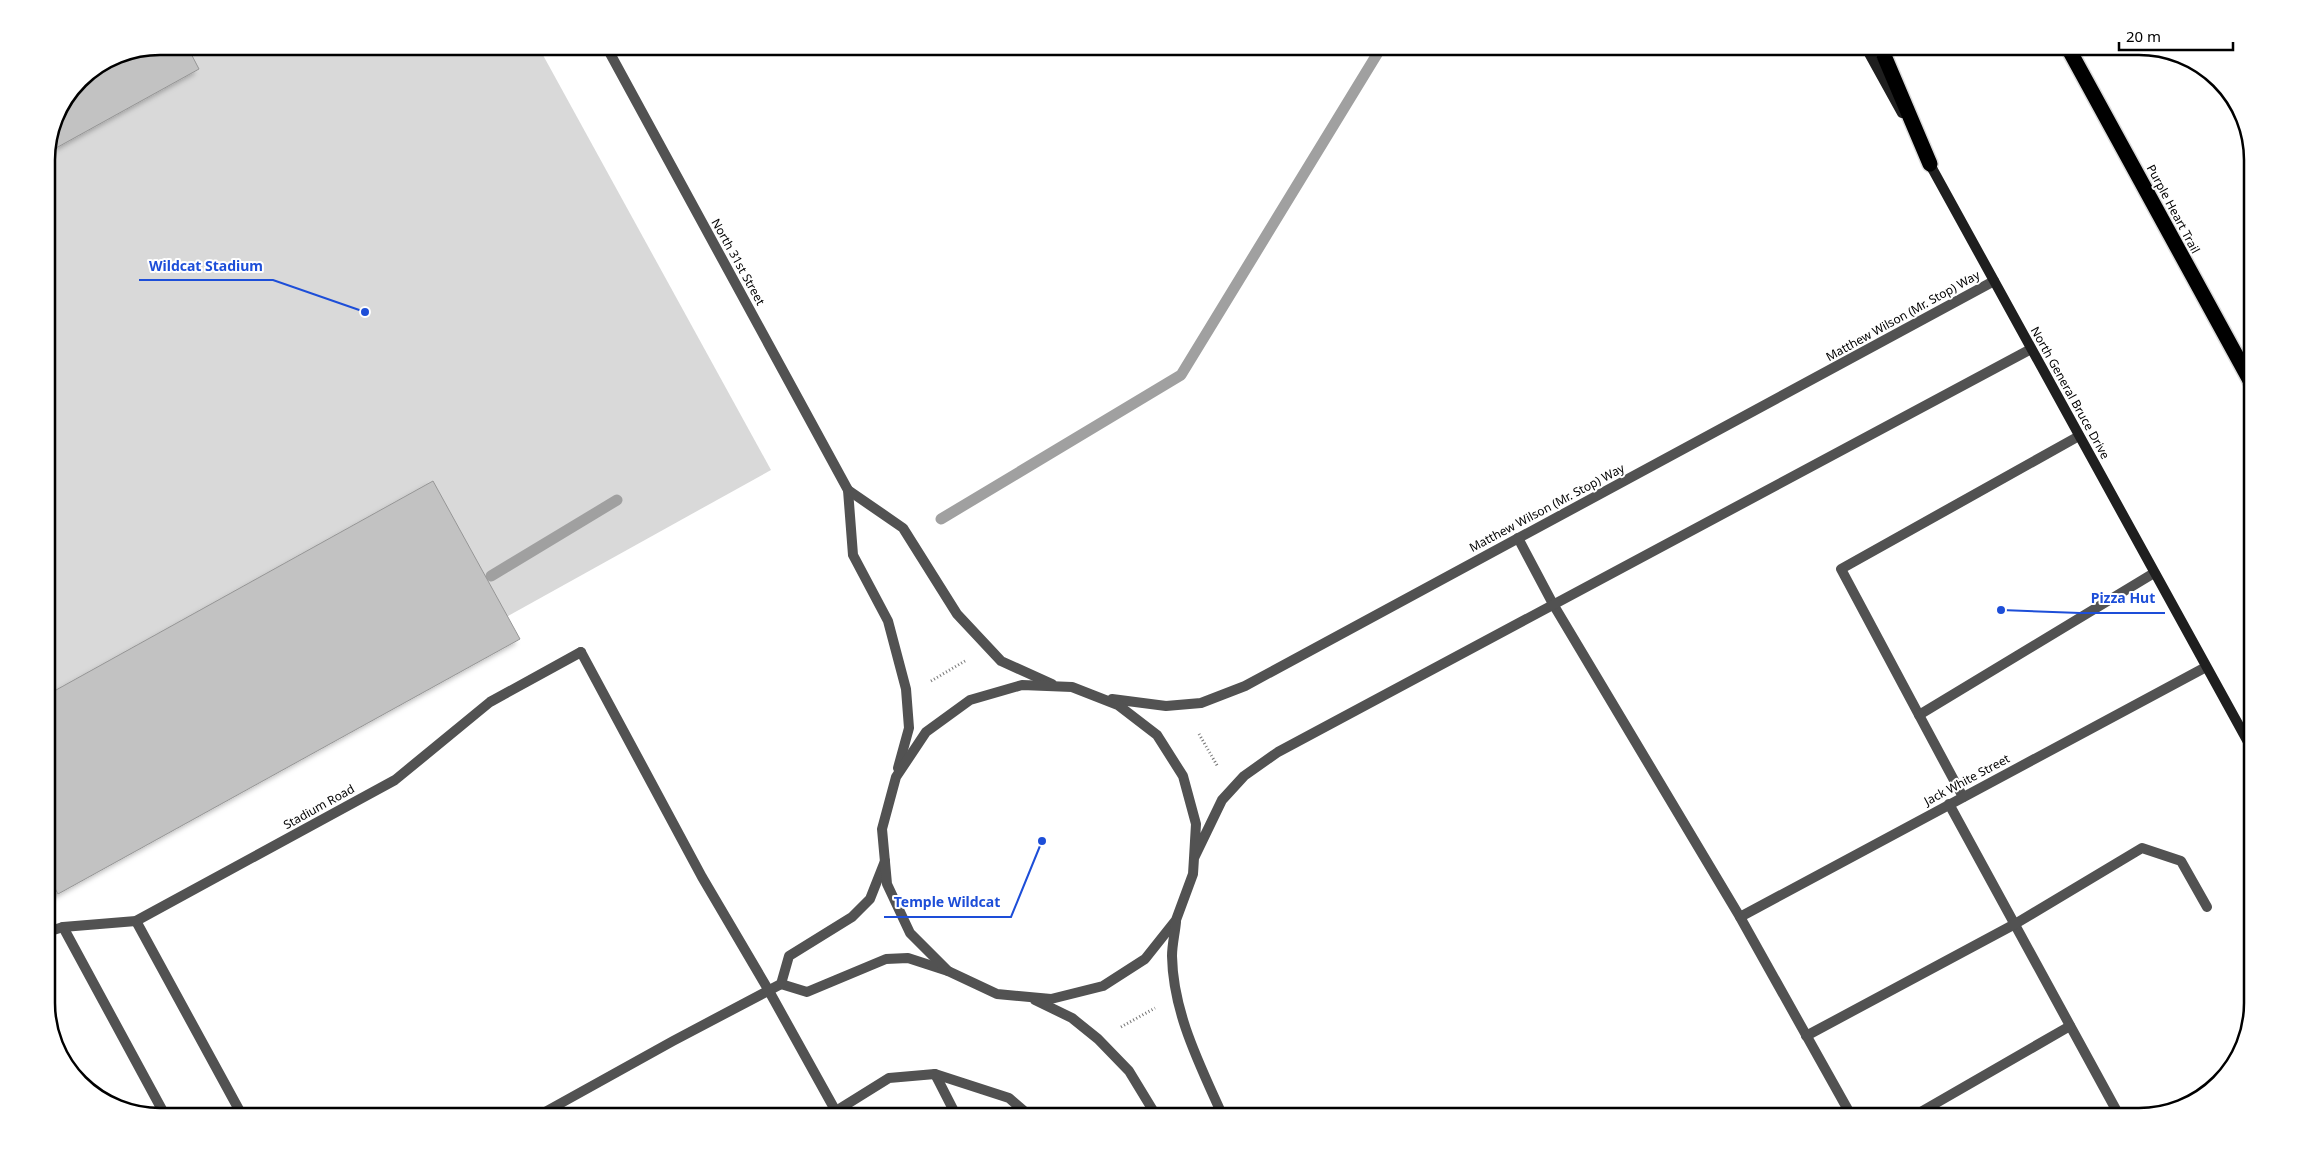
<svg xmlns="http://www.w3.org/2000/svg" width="2299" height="1163" viewBox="0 0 2299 1163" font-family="'Noto Sans',sans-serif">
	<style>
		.green { fill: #d9d9d9 }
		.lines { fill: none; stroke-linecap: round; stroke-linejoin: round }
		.stream { stroke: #a0a0a0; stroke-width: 11 }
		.building { fill: #c2c2c2; stroke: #969696; filter: url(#shadow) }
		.motorway-casing { stroke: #dbdbdb; stroke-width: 18 }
		.path { stroke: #747474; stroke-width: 3; stroke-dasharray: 1 2.5; stroke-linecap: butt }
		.service { stroke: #525252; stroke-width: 10 }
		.minor { stroke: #525252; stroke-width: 10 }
		.tertiary { stroke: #525252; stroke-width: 10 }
		.secondary { stroke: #1f1f1f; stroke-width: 10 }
		.motorway { stroke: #000; stroke-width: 15 }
		.labels { text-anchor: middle; stroke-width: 4; stroke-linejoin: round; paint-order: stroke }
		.street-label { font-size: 12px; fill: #000; stroke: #fff }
		.rim { fill: none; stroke: #000; stroke-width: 2.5 }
		.leader { fill: none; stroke: #1d4ed8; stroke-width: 2 }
		.callout-dot { fill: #1d4ed8; stroke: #fff; stroke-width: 2 }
		.callout-label { font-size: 14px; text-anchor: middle; font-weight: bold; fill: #1d4ed8; stroke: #fff; stroke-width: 4; stroke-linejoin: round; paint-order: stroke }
	</style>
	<defs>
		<filter id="shadow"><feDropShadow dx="-4.5" dy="4.5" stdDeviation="2.5" flood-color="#0004"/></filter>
	</defs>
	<rect width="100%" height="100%" fill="#fff"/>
	<!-- green -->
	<polygon class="green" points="160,46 538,46 771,470 47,872 46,153 55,116 80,79 117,55"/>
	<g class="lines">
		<!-- stream -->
		<g class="stream">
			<polyline points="941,519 1181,375 1382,46"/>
			<polyline points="491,576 617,500"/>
		</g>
	</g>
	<!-- building -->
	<g class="building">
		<polygon points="160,46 187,46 199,69 47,153 55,116 80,79 117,55"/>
		<polygon points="433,481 520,639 58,894 47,873 47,695"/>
	</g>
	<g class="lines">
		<defs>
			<g id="motorway">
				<polyline points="1880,46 1930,164"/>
				<polyline points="2067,46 2253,386"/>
			</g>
		</defs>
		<!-- motorway casing -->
		<use href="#motorway" class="motorway-casing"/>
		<!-- path -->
		<g class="path">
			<polyline points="931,681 965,661"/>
			<polyline points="1199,734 1218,767"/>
			<polyline points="1121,1027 1155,1008"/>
		</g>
		<!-- service -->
		<g class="service">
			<polyline points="2079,436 1841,569 1919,715 2154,573"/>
			<polyline points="1518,538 1553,604 1740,917 1852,1117"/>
			<polyline points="581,652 702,877 769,991 839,1117"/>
			<polyline points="1919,715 1963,797"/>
			<polyline points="1949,804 2120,1117"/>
			<polyline points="136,921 243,1117"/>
			<polyline points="63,927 166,1117"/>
			<polyline points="781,984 807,992 886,959 908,958 948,971"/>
			<polyline points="1806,1036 2015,924 2142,848 2181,861 2207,907"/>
			<polyline points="935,1074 957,1117"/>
			<polyline points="836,1111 889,1078 935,1074 1009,1098 1031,1117"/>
			<polyline points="536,1117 673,1041 781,984 789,956 852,917 870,899 885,861"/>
			<polyline points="1912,1117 2070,1026"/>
		</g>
		<!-- minor -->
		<g class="minor">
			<polyline points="1740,917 2206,667"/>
			<polyline points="47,932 63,927 136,921 395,780 490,702 581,652"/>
		</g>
		<!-- tertiary -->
		<g class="tertiary">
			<polyline points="606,46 848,490 853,555 888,621 906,689 909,728 898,768"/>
			<polyline points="848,490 903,528 957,614 1001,661 1052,684"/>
			<polyline points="1112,699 1166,706 1201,703 1245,686 1994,281"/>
			<polyline points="1194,858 1196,824 1183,776 1157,735 1118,705 1072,687 1022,685 970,700 926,732 896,777 882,829 887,884 910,933 948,971 997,994 1051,999 1103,986 1145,959 1176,920 1193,874 1194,858 1222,800 1244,776 1278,752 2031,349"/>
			<path d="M1176,922c-1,11 -4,23 -4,34 1,55 26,105 48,154l-1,7"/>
			<polyline points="1035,1000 1072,1018 1098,1039 1129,1071 1157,1117"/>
		</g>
		<!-- secondary -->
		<g class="secondary">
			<polyline points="1865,46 1902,113"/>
			<polyline points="1927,159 2253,751"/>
		</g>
		<!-- motorway -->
		<use href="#motorway" class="motorway"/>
	</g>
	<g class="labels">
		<!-- street labels -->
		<g class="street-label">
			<text transform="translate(2173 209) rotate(62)" y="4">Purple Heart Trail</text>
			<text transform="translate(738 262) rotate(61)" y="4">North 31st Street</text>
			<text transform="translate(1903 316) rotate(-29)" y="4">Matthew Wilson (Mr. Stop) Way</text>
			<text transform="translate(2070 393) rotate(61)" y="4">North General Bruce Drive</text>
			<text transform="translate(1547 508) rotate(-28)" y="4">Matthew Wilson (Mr. Stop) Way</text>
			<text transform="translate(1967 780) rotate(-28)" y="4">Jack White Street</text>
			<text transform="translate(319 807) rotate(-29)" y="4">Stadium Road</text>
		</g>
	</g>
	<!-- crop -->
	<path d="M0 0H2299V1163H0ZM160 55H2139A105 105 0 0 1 2244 160V1003A105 105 0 0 1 2139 1108H160A105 105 0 0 1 55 1003V160A105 105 0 0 1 160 55Z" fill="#fff" fill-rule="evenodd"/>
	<path class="rim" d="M160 55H2139A105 105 0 0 1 2244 160V1003A105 105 0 0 1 2139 1108H160A105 105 0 0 1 55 1003V160A105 105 0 0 1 160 55Z"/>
	<!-- callouts -->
	<path class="leader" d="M365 312L273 280H139M2001 610L2080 613H2165M1042 841L1011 917H884"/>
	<g class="callout-dot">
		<circle cx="365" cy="312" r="5"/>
		<circle cx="2001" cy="610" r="5"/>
		<circle cx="1042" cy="841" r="5"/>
	</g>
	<g class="callout-label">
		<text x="206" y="271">Wildcat Stadium</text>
		<text x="2123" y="603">Pizza Hut</text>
		<text x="947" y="907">Temple Wildcat</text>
	</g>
	<!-- scale -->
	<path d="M2119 42v8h114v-8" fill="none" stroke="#000000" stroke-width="2.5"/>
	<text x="2126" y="42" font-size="15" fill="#000000" stroke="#ffffff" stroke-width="4" paint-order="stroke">20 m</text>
</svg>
